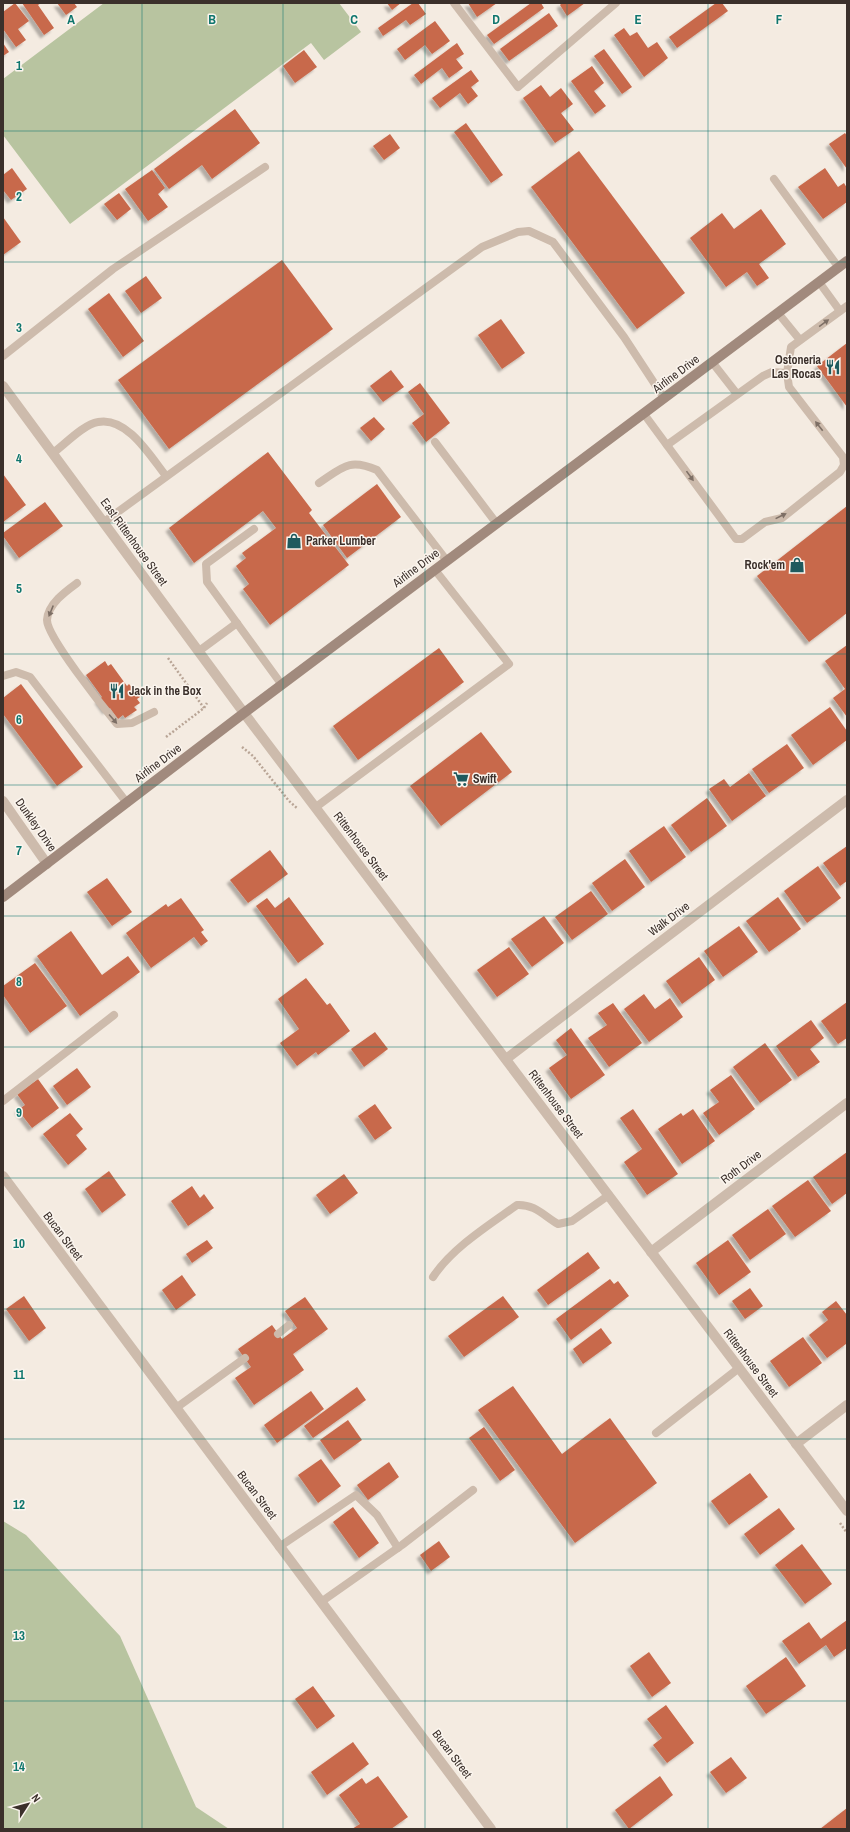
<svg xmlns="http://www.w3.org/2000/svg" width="850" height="1832" viewBox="0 0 850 1832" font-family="'Archivo Narrow',sans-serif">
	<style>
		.green { fill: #b8c4a0 }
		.building { fill: #c8694b; filter: url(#shadow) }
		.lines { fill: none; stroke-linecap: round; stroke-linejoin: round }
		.path { stroke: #b9a596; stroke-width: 2.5; stroke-dasharray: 2 2; stroke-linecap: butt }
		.service { stroke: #cdbbac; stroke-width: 8 }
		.minor { stroke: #cdbbac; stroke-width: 10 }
		.tertiary { stroke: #cdbbac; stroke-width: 10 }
		.secondary { stroke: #a18a7d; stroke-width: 10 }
		.oneway { fill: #7d6f65 }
		.grid { fill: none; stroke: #0f766e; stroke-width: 1; stroke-opacity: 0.55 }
		.labels { text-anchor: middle; stroke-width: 3; stroke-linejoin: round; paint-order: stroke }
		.poi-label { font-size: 12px; font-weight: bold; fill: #3b302b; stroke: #fbf5ee; text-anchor: start }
		.street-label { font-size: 12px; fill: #3b302b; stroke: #fbf5ee }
		.grid-label { font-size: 13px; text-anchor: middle; font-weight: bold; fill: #0f766e; stroke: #fbf5ee; stroke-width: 3; stroke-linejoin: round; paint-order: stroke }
	</style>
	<defs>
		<filter id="shadow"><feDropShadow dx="-3.5" dy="3.5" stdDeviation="1" flood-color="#0004"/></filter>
	</defs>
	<rect width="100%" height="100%" fill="#f4ebe1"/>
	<!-- green -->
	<g class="green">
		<polygon points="104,3 339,3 361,32 324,60 311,43 70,224 3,135 3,79"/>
		<polygon points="3,1521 26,1535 120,1636 196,1807 229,1829 3,1829"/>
	</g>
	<!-- building -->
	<g class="building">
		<polygon points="15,3 29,21 18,29 26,40 16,47 3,29 3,12"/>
		<polygon points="22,3 41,3 38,5 54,28 44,35"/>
		<polygon points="57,3 74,3 77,7 66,15"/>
		<polygon points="387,3 401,3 392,10"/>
		<polygon points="413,3 418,3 426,14 410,25 406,20 383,36 378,28"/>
		<polygon points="468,3 497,3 477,17"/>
		<polygon points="531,3 541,3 544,8 494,44 487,35"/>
		<polygon points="562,3 585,3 567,16 560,5"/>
		<polygon points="716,3 722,3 728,11 677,48 669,37"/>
		<polygon points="549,13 558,26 509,61 500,49"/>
		<polygon points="435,21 450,41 432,54 425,45 405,60 397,49"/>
		<polygon points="624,28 630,36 637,32 648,48 657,42 668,58 644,77 614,35"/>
		<polygon points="3,43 9,52 3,56"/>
		<polygon points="457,43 464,54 456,59 463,68 449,78 442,68 421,84 414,75"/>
		<polygon points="604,49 632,87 622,94 594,56"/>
		<polygon points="304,50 317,67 295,83 283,66"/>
		<polygon points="592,66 604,83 594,91 606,106 595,114 571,81"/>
		<polygon points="471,70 479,81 471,87 478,96 468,104 460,93 440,108 432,98"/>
		<polygon points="541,85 550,97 561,88 573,104 561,113 574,130 555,143 523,98"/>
		<polygon points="235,109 260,143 212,179 202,165 169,189 154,169"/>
		<polygon points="466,123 503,175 491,183 454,132"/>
		<polygon points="845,133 847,136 847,169 829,144"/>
		<polygon points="390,134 400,148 384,160 373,146"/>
		<polygon points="579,151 685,293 637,329 531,187"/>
		<polygon points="12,168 27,189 11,200 3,190 3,175"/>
		<polygon points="825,168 838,187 844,183 847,188 847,202 823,219 798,187"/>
		<polygon points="152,170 165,188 158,194 168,207 148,221 125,189"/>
		<polygon points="119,193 131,209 117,220 104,204"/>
		<polygon points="761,209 786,244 759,264 769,278 757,286 747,272 726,287 690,238 722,213 734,229"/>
		<polygon points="3,217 21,242 3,255"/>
		<polygon points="282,260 333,329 169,449 118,380"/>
		<polygon points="146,276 162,298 141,313 125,291"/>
		<polygon points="109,293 144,341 123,357 88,309"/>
		<polygon points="501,319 525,353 502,369 478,335"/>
		<polygon points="847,343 847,407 817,366"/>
		<polygon points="391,370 404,387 383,402 370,386"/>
		<polygon points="420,383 450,423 426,442 412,423 424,414 408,392"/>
		<polygon points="374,417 385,429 371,441 360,428"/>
		<polygon points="268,452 312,510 309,513 349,565 270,625 243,589 249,584 236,566 246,558 242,553 276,528 263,511 194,563 169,528"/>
		<polygon points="3,474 26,505 3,522"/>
		<polygon points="377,484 401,517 347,558 323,525"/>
		<polygon points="45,502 63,526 19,558 3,536 3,533"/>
		<polygon points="847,506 847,613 809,642 757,576"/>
		<polygon points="847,645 847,717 833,698 845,689 825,661"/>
		<polygon points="439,648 464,682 358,760 333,726"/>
		<polygon points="105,661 108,666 111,664 127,686 129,684 140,697 137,699 140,703 134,707 137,710 125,718 123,715 118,719 110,708 106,711 98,700 102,697 86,675"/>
		<polygon points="21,684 83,767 57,786 3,714 3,698"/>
		<polygon points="830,707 847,731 847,740 813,765 791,735"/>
		<polygon points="481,732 512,772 441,826 410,786"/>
		<polygon points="787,744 804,768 769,793 752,769"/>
		<polygon points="749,773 766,796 732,821 709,789 724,779 730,787"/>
		<polygon points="707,798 727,826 691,852 671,825"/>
		<polygon points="664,826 686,857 651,882 629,851"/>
		<polygon points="847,846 847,881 840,886 823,863"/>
		<polygon points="270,850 288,874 248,903 230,880"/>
		<polygon points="625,859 645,887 612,911 592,883"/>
		<polygon points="818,866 841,898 807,923 784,891"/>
		<polygon points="107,878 132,912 112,926 87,892"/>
		<polygon points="591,891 608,914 572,940 555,917"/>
		<polygon points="289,897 324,944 298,963 256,906 267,898 275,908"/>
		<polygon points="778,897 801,929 769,952 746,921"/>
		<polygon points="181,898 204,930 201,932 208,941 201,946 194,937 151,968 126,933 166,904 168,907"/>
		<polygon points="544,916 564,943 532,967 511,939"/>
		<polygon points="739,926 758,952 723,977 704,951"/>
		<polygon points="71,931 102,975 128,956 140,972 80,1016 37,956"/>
		<polygon points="509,947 529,974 497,997 477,970"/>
		<polygon points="699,957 715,980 682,1004 666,981"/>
		<polygon points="35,963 67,1006 30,1033 3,995 3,986"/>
		<polygon points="306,978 327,1005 330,1003 350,1031 318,1055 316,1052 297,1066 280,1043 299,1029 278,999"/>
		<polygon points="644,994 655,1009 670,998 683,1017 649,1042 624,1009"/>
		<polygon points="847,1002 847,1038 838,1044 821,1021"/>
		<polygon points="613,1003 642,1043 609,1067 588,1038 607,1025 598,1013"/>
		<polygon points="811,1020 824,1038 810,1049 820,1062 798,1077 776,1046"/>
		<polygon points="571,1028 605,1075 571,1099 549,1068 567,1055 556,1040"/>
		<polygon points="375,1032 388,1049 364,1067 351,1049"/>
		<polygon points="765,1043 792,1080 760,1103 733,1067"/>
		<polygon points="77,1068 91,1087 67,1105 53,1086"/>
		<polygon points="731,1075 755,1109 719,1135 703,1113 719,1102 710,1090"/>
		<polygon points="38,1079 59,1108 32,1128 18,1110 25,1105 17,1094"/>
		<polygon points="375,1104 392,1128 375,1140 358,1116"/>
		<polygon points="633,1109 678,1174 647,1195 624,1162 642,1149 620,1118"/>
		<polygon points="693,1109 715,1141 682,1164 658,1129 681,1113 683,1116"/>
		<polygon points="70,1113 83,1129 76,1135 87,1149 68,1165 43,1134"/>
		<polygon points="847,1152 847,1193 832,1204 813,1177"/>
		<polygon points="109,1171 126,1195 102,1213 85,1189"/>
		<polygon points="344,1174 358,1193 330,1214 316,1195"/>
		<polygon points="808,1180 831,1211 795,1237 772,1206"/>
		<polygon points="192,1186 200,1198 204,1194 214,1208 188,1226 171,1201"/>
		<polygon points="768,1209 786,1234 750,1260 732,1235"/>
		<polygon points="207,1240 213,1248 192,1263 186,1254"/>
		<polygon points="728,1240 751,1272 719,1295 696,1263"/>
		<polygon points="588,1252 600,1268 548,1305 537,1290"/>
		<polygon points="182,1275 196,1295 176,1310 162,1290"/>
		<polygon points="610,1279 614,1284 618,1281 629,1296 571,1340 556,1319"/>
		<polygon points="750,1288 763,1306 745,1319 732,1301"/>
		<polygon points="24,1296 46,1328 29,1341 6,1309"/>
		<polygon points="503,1296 519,1317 464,1357 448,1336"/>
		<polygon points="305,1297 328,1329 293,1354 304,1370 254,1405 235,1378 251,1367 238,1349 272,1325 282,1339 297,1328 285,1311"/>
		<polygon points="836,1301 847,1315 847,1345 846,1344 827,1358 809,1335 828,1320 822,1312"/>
		<polygon points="601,1328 612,1343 583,1364 573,1349"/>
		<polygon points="803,1337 822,1363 789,1387 770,1361"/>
		<polygon points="513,1386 562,1454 610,1418 657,1483 575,1543 478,1410"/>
		<polygon points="357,1387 366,1400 313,1438 304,1426"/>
		<polygon points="311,1391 324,1409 277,1443 264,1425"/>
		<polygon points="348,1420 362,1440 334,1460 320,1440"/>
		<polygon points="484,1427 515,1470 500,1481 469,1438"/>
		<polygon points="321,1459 341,1486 318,1503 298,1475"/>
		<polygon points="389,1462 399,1477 368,1500 357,1485"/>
		<polygon points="750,1473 768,1497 729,1525 711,1501"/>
		<polygon points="353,1507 379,1543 359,1558 333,1522"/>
		<polygon points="779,1508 795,1529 760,1555 744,1534"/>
		<polygon points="439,1541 450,1557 431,1571 420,1555"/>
		<polygon points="802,1544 832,1584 805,1604 775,1565"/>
		<polygon points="847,1620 847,1648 834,1657 826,1645 799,1664 782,1641 809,1622 821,1639"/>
		<polygon points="649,1652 671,1683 652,1697 630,1666"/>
		<polygon points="786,1657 806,1686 766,1714 746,1686"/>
		<polygon points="313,1686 335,1716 317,1729 295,1699"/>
		<polygon points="666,1705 694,1743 667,1763 653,1745 662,1738 647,1719"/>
		<polygon points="353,1742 369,1764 327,1795 311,1772"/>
		<polygon points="731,1757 747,1778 726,1793 710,1772"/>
		<polygon points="378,1776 408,1817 391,1829 352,1829 360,1824 339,1795 362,1778 366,1784"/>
		<polygon points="660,1776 673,1795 629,1829 615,1810"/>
		<polygon points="847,1808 847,1829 820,1829"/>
	</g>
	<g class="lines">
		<!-- path -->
		<g class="path">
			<polyline points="168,658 204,708"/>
			<polyline points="166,737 204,708 207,703"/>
			<polyline points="242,747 253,756 289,801 298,809"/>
			<polyline points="840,1523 847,1533"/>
		</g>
		<!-- service -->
		<g class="service">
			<polyline points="454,3 518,87 616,3"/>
			<polyline points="774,179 839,268"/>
			<polyline points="819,282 840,311"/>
			<polyline points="778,313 800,340"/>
			<polyline points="3,356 113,269 265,167"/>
			<polyline points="712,362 737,394"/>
			<polyline points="644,414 736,539 742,539 765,522 782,518 840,472 844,465 843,457 789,387 787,373 791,347 847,306"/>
			<polyline points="435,442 497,524"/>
			<polyline points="667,445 763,376 772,372 787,373"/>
			<path d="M53,453c11,-8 31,-29 45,-31 29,-6 53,35 68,54"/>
			<path d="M319,483c24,-16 30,-25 58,-13l70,91"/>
			<polyline points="104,522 482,247 518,232 529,231 553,242 624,337 664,398"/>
			<polyline points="254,529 206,564 207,582 282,685"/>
			<path d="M77,583c-11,8 -29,21 -30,37 0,17 56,87 70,104l15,-1 22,-11"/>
			<polyline points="199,651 237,623"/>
			<polyline points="3,676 16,672 30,677 127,803"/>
			<polyline points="316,807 509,664 435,570"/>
			<polyline points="3,1101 114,1015"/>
			<path d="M433,1277c19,-29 56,-52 84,-72 18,-1 27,11 41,19l14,-3 37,-26"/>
			<polyline points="278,1334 289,1325"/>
			<polyline points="176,1408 245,1358"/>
			<polyline points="656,1433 739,1368"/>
			<polyline points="279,1547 356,1495 377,1515 398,1548"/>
			<polyline points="321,1602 402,1545 473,1490"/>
		</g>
		<!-- minor -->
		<g class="minor">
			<polyline points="3,801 47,864"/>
			<polyline points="506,1059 847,800"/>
			<polyline points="3,1176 491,1829"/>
			<polyline points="651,1252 847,1103"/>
			<polyline points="796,1444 847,1405"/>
		</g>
		<!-- tertiary -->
		<polyline class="tertiary" points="3,386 244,713 847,1511"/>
		<!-- secondary -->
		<polyline class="secondary" points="3,897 244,713 847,261"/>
	</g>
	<!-- one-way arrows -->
	<defs><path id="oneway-solid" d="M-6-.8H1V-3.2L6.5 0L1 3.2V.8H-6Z"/></defs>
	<g class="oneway">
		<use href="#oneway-solid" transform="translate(824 323) rotate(-36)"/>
		<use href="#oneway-solid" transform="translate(819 426) rotate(-128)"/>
		<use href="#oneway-solid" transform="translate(690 476) rotate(54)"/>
		<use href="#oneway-solid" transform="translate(781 516) rotate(-26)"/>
		<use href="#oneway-solid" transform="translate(51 611) rotate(112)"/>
		<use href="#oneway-solid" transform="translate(113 719) rotate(49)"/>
	</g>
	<!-- grid -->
	<path class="grid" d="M142,3v1826M283,3v1826M425,3v1826M567,3v1826M708,3v1826M3,131h844M3,262h844M3,393h844M3,523h844M3,654h844M3,785h844M3,916h844M3,1047h844M3,1178h844M3,1309h844M3,1439h844M3,1570h844M3,1701h844"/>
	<!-- icons -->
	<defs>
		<symbol id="restaurant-bare" viewBox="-9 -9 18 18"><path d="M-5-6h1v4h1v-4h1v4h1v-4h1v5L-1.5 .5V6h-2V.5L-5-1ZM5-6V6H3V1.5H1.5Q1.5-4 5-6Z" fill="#1f5a5e" stroke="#fbf5ee" stroke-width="2.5" paint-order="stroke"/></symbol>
		<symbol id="shop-bare" viewBox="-9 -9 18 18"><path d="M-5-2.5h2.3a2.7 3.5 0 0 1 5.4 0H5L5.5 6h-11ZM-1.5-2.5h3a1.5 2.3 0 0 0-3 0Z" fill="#1f5a5e" stroke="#fbf5ee" stroke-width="2.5" paint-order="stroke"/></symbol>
		<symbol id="supermarket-bare" viewBox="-9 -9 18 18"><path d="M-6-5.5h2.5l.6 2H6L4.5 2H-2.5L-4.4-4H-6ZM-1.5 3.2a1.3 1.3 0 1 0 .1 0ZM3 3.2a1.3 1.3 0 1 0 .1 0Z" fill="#1f5a5e" stroke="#fbf5ee" stroke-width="2.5" paint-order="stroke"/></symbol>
	</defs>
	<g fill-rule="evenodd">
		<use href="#restaurant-bare" x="822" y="356" width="22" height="22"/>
		<use href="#shop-bare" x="283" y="530" width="22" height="22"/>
		<use href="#shop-bare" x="786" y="554" width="22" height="22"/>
		<use href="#restaurant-bare" x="106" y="680" width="22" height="22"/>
		<use href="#supermarket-bare" x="450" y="768" width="22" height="22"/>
	</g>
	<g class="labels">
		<!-- poi labels -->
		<g class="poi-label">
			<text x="821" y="364" text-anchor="end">Ostoneria<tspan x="821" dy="14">Las Rocas</tspan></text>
			<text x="306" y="545">Parker Lumber</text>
			<text x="785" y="569" text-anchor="end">Rock'em</text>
			<text x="129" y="695">Jack in the Box</text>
			<text x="473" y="783">Swift</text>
		</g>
		<!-- street labels -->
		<g class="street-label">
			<text transform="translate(676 374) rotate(-37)" y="4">Airline Drive</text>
			<text transform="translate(134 542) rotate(54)" y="4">East Rittenhouse Street</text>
			<text transform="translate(416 568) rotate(-37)" y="4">Airline Drive</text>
			<text transform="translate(158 763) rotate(-37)" y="4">Airline Drive</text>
			<text transform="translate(36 825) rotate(55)" y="4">Dunkley Drive</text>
			<text transform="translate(361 846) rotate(53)" y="4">Rittenhouse Street</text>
			<text transform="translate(669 919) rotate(-37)" y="4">Walk Drive</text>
			<text transform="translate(556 1104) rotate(53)" y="4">Rittenhouse Street</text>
			<text transform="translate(741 1167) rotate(-37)" y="4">Roth Drive</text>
			<text transform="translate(63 1236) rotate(53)" y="4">Bucan Street</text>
			<text transform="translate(751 1363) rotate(53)" y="4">Rittenhouse Street</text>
			<text transform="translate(257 1495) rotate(53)" y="4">Bucan Street</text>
			<text transform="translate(452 1754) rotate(53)" y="4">Bucan Street</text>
		</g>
	</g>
	<g class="grid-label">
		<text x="71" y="24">A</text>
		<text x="212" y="24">B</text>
		<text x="354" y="24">C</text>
		<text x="496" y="24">D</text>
		<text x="638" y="24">E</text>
		<text x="779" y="24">F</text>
		<text x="19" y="70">1</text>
		<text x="19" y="201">2</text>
		<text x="19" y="332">3</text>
		<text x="19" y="463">4</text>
		<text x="19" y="593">5</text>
		<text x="19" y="724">6</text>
		<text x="19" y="855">7</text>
		<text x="19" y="986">8</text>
		<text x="19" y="1117">9</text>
		<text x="19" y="1248">10</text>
		<text x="19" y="1379">11</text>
		<text x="19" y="1509">12</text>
		<text x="19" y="1640">13</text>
		<text x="19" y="1771">14</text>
	</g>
	<!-- border -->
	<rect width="850" height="1832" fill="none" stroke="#3b302b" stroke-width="8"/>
	<!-- north arrow -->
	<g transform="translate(28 1804) rotate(54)" stroke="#fbf5ee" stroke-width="3" paint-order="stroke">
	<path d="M0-3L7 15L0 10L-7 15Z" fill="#3b302b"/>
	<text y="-6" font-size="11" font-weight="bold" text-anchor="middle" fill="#3b302b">N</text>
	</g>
</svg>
